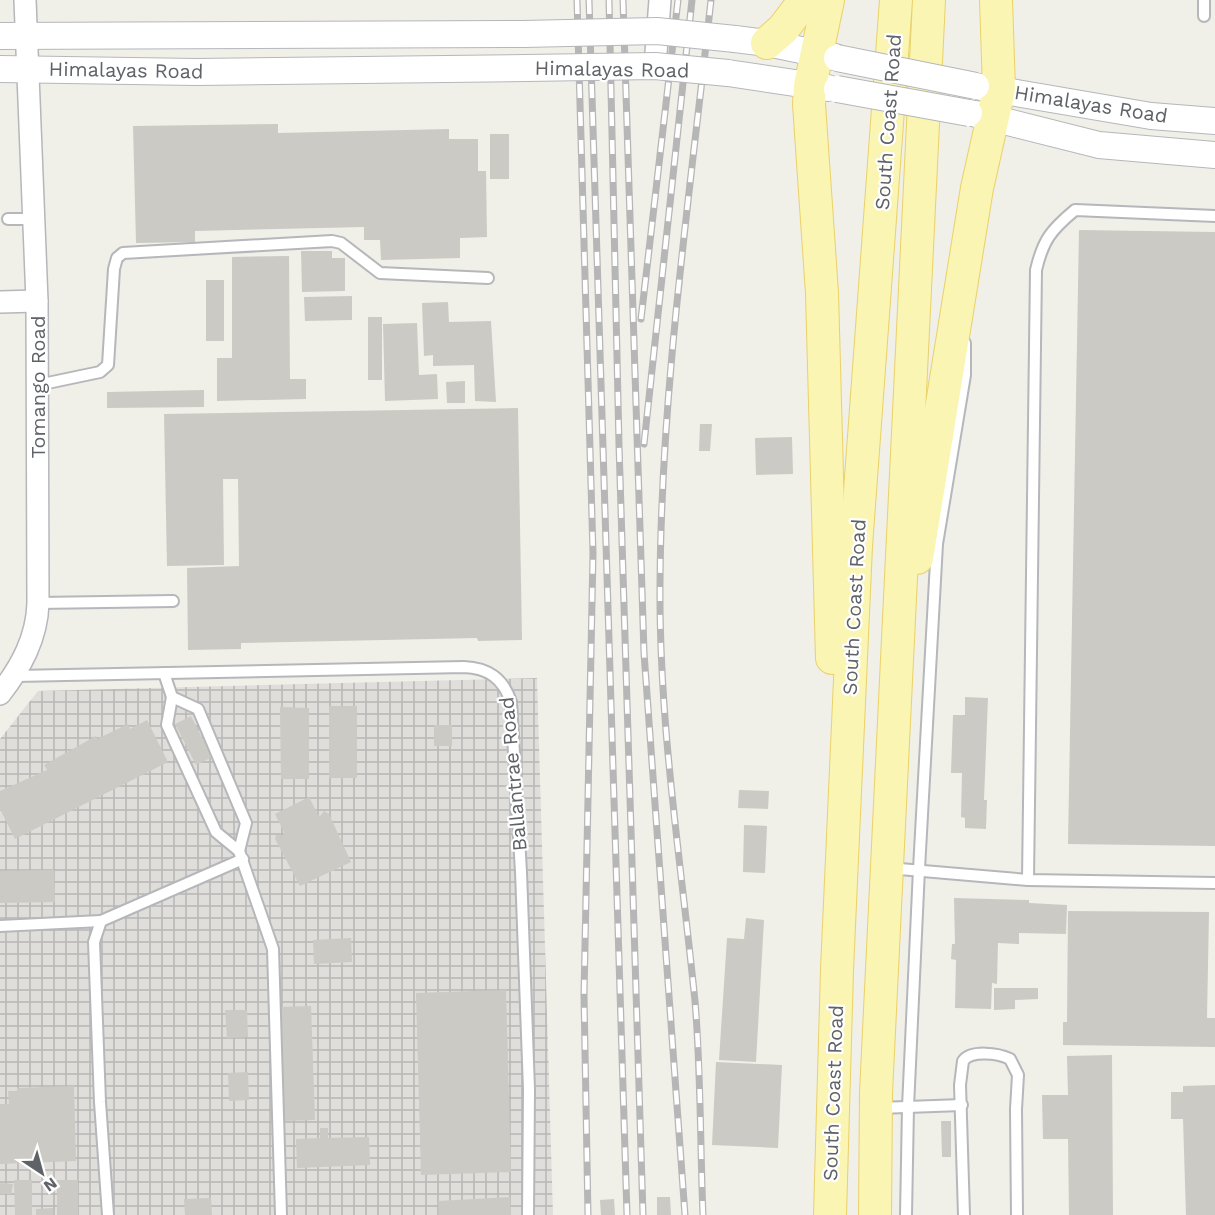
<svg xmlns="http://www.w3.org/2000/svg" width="1215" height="1215" viewBox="0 0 1215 1215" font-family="'Work Sans',sans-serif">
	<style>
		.industrial { fill: url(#industrial-grid) }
		.building { fill: #cccac4 }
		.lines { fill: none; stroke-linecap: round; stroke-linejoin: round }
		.service-casing { stroke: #b5b7bb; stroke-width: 14 }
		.minor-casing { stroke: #b5b7bb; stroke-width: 24 }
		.tertiary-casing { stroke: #b5b7bb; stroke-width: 28 }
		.primary-casing { stroke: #ead168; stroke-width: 34 }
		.service { stroke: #fff; stroke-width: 10 }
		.minor { stroke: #fff; stroke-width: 21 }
		.tertiary { stroke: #fff; stroke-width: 26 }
		.primary { stroke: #faf5b3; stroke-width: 32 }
		.rail-casing { stroke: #b6b6b7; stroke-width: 7 }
		.rail { stroke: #fff; stroke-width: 4.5; stroke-dasharray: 14; stroke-linecap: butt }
		.tertiary-bridge-casing { stroke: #b5b7bb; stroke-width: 28; stroke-linecap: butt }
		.tertiary-bridge { stroke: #fff; stroke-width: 26 }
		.labels { text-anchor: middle; stroke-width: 4.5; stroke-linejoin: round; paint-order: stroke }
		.street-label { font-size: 20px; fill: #5f6267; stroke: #fff }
	</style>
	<defs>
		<pattern id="industrial-grid" width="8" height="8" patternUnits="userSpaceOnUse" patternTransform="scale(1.5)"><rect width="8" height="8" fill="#dfdeda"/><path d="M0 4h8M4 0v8" fill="none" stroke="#b8b7b5"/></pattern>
	</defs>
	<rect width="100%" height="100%" fill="#f0efe8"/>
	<!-- industrial -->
	<polygon class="industrial" points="537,678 553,1215 0,1215 0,739 38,691"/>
	<!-- building -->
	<g class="building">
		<polygon points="278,124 278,133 449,129 449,139 478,139 478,171 486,171 487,237 460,238 460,258 381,260 380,240 364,240 364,227 195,231 195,242 136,243 133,126"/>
		<rect x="490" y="134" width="19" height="45"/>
		<polygon points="1079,230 1215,232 1215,846 1068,844"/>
		<polygon points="301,251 332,251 332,258 345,258 345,291 302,292"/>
		<polygon points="289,256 290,379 306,379 306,399 217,401 217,358 232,358 232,257"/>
		<rect x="206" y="280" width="18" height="61"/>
		<polygon points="352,296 352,320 305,321 304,297"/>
		<polygon points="448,302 449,322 491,321 496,402 475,401 474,365 433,366 433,355 424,356 422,303"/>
		<rect x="368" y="317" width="14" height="63"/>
		<polygon points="417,323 419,375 437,374 438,399 385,401 383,324"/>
		<polygon points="465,381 465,403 447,403 446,382"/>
		<polygon points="204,390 204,407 107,408 107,392"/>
		<polygon points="518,408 522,640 478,641 477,638 241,643 241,649 188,650 187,568 239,566 238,479 223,479 224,565 167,566 164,414"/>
		<polygon points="700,424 712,424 710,451 699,451"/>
		<polygon points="792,437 793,474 756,475 755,438"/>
		<polygon points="965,697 988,698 984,800 987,800 986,829 965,828 965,818 961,817 962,773 951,773 953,715 965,715"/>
		<rect x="329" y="706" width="28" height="72"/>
		<polygon points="280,707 309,708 309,779 281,779"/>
		<polygon points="191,716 212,757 196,765 175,724"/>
		<polygon points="147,720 168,762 15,839 0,809 0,791 47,770 44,765 96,736 97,739 128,724 130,729"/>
		<rect x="434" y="725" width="18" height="21"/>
		<polygon points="739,790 769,791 768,809 738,808"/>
		<polygon points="309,797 318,815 320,816 324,811 329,814 351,862 300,886 275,839 276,835 283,835 284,832 275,814"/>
		<polygon points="744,825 767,826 765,873 743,872"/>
		<polygon points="54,870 55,902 0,903 0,871"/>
		<polygon points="954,898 1029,900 1029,903 1067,905 1066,934 1019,933 1019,944 998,943 997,984 992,983 991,1009 955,1008 956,960 951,959 952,944 955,944"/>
		<polygon points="1068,911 1209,912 1207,1018 1215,1018 1215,1047 1063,1045 1063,1022 1067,1022"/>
		<polygon points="746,918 764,920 756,1062 719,1060 727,938 744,939"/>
		<polygon points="351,938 352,962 314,964 313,940"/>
		<polygon points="994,988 1038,988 1038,999 1015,1000 1015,1009 994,1010"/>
		<polygon points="506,990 511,1172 421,1175 416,993"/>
		<polygon points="311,1006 315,1120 281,1121 278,1007"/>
		<polygon points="225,1010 247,1010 248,1037 227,1038"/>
		<polygon points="1112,1055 1113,1215 1069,1215 1068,1139 1043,1139 1042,1095 1068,1095 1067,1056"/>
		<polygon points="716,1062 782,1065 778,1148 712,1145"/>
		<polygon points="248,1072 249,1100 229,1101 228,1073"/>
		<polygon points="1215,1085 1215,1215 1186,1215 1183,1119 1171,1119 1171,1092 1183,1092 1183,1086"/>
		<polygon points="74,1086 76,1161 0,1164 0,1104 9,1104 8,1091 17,1091 17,1088"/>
		<polygon points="941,1121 951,1121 951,1157 942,1157"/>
		<polygon points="320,1128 328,1128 328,1138 369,1137 370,1165 297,1168 296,1139 320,1138"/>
		<polygon points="14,1180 32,1180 32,1215 15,1215"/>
		<rect x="57" y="1180" width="21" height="35"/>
		<polygon points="0,1183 13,1184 11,1194 0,1194"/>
		<polygon points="510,1197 511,1215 439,1215 438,1201"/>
		<polygon points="657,1197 670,1197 671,1215 657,1215"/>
		<polygon points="211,1198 212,1215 185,1215 184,1199"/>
		<polygon points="614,1199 615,1215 601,1215 600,1200"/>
		<polygon points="53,1208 53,1215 36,1215 36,1209"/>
	</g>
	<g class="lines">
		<defs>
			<g id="service">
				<polyline points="1204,16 1204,0"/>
				<polyline points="8,219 35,219"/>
				<polyline points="38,385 100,372 108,365 114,269 117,258 123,253 332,241 341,243 380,273 488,278"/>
				<polyline points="38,603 173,601"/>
				<polyline points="164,673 172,697 167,725 216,832 239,851 273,949 281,1215"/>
				<path d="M15,676l449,-9c24,1 39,11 47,35l10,170 8,217 -1,126"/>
				<polyline points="172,697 198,709 246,823 239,851"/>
				<polyline points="888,868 1028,880 1215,883"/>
				<path d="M1028,880l8,-610c7,-30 15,-40 39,-60l140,6"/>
				<polyline points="0,926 101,921"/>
				<polyline points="879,1108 962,1105"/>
				<polyline points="108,1215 100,1102 94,942 101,921 243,859"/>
				<polyline points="906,1215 908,1107 919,869 937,544 965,375 965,343"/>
				<path d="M964,1215l-4,-130 3,-24c8,-11 35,-8 47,-2l8,16 -2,34 1,106"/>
			</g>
			<g id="minor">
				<polyline points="655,66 660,0"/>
				<polyline points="0,302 37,301"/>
				<path d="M0,694c21,-27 37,-56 38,-91l-1,-302 -12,-301"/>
			</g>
			<g id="tertiary">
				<polyline points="0,36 523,34"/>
				<polyline points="735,39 767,43 835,57"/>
				<polyline points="0,69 197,72 526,68"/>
				<polyline points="728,73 828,88"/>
				<polyline points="981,87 1151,116 1215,121"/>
				<polyline points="976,114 1099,145 1215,155"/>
			</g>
			<g id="primary">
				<polyline points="828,0 810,86 809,104 822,293 832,658"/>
				<polyline points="767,43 783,29 805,0"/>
				<polyline points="917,558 977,188 999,90 996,0"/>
				<polyline points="830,1215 837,970 856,546 896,0"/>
				<polyline points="875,1215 876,1093 929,0"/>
			</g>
		</defs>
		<!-- service casing -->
		<use href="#service" class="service-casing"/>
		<!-- minor casing -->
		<use href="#minor" class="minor-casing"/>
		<!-- tertiary casing -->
		<use href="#tertiary" class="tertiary-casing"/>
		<!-- primary casing -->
		<use href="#primary" class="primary-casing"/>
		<!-- service -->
		<use href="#service" class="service"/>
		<!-- minor -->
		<use href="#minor" class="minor"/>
		<!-- tertiary -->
		<use href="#tertiary" class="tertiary"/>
		<!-- primary -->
		<use href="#primary" class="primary"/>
		<defs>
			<g id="rail">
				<polyline points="577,0 593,553 584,995 588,1215"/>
				<polyline points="589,0 627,1215"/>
				<polyline points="609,0 619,445 643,1215"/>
				<polyline points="623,0 644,653 685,1215"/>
				<polyline points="641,319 678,0"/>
				<polyline points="644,444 692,0"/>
				<path d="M703,1215c-3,-71 -2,-143 -8,-214 -14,-139 -36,-276 -35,-415 1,-197 30,-391 51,-586"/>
			</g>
		</defs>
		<!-- rail casing -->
		<use href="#rail" class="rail-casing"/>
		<!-- rail -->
		<use href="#rail" class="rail"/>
		<defs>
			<g id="tertiary-bridge">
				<polyline points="523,34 657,31 735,39"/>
				<polyline points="837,58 976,86"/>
				<polyline points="526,68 655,66 728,73"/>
				<polyline points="837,89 969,113"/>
			</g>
		</defs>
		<!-- tertiary-bridge casing -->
		<use href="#tertiary-bridge" class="tertiary-bridge-casing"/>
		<!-- tertiary-bridge -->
		<use href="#tertiary-bridge" class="tertiary-bridge"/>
	</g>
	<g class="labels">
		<!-- street labels -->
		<g class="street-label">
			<text transform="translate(612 69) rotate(1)" y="7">Himalayas Road</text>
			<text transform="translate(126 70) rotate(1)" y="7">Himalayas Road</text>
			<text transform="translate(1091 104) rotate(9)" y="7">Himalayas Road</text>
			<text transform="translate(888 122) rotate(-86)" y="7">South Coast Road</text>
			<text transform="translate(38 387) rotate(-90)" y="7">Tomango Road</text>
			<text transform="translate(854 607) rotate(-87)" y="7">South Coast Road</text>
			<text transform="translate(513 774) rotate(-95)" y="7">Ballantrae Road</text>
			<text transform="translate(833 1093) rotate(-88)" y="7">South Coast Road</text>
		</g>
	</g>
	<!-- north arrow -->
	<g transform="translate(42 1173) rotate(144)" stroke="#ffffff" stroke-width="4.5" paint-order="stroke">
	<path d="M0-4.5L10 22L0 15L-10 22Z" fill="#5f6267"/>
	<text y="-9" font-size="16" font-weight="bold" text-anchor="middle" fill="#5f6267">N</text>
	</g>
</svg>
